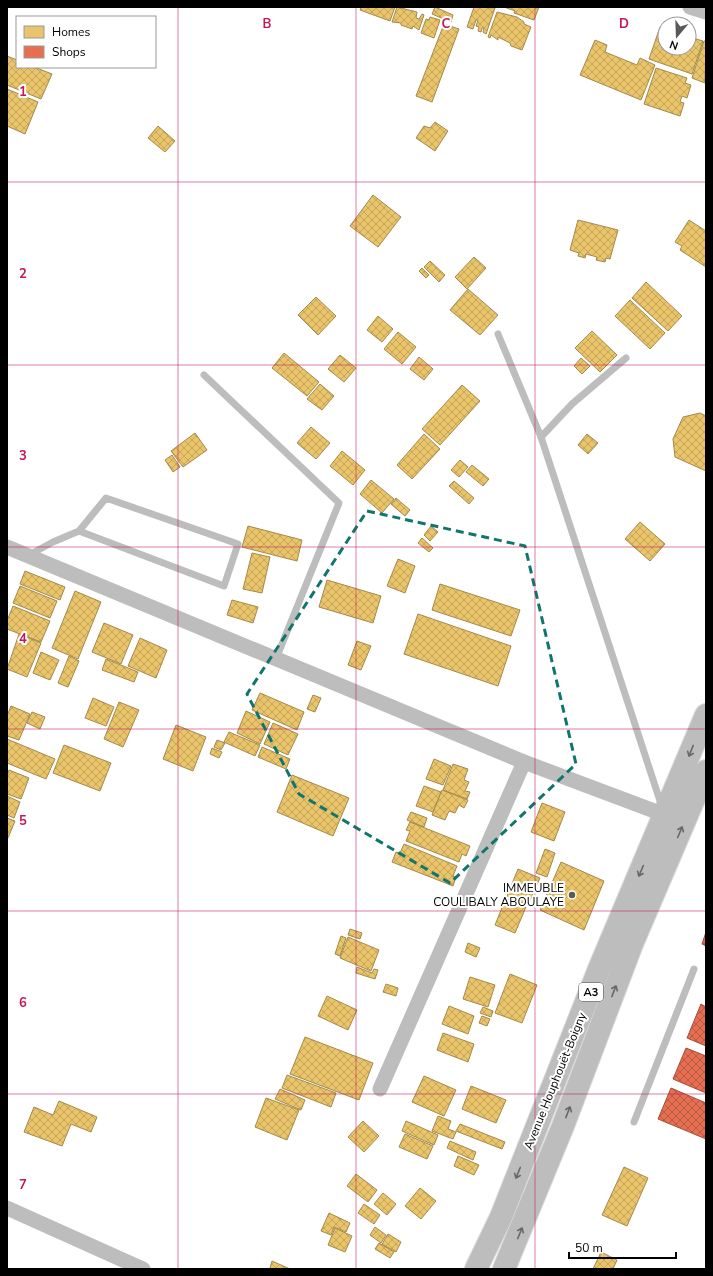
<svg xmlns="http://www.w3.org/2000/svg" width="713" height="1276" viewBox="0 0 713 1276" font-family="'Nunito Sans',sans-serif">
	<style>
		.homes { fill: url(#homes-cross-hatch); stroke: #a3894a }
		.shops { fill: url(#shops-cross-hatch); stroke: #a24e39 }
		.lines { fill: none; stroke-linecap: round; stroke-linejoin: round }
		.highway-casing { stroke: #dbdbdb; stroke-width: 24 }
		.lane { stroke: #bdbdbd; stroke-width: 7 }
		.street { stroke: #bdbdbd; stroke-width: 15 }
		.highway { stroke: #bdbdbd; stroke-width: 22 }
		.oneway { stroke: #686868 }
		.marked { fill: none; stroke: #0f766e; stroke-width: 3; stroke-dasharray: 8 5; stroke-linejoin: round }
		.grid { fill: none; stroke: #c2185b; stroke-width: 1; stroke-opacity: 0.55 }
		.poi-dot { fill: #595959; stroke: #fff; stroke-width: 1.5 }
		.labels { text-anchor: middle; stroke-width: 4; stroke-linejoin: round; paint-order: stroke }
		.shield { fill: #fff; stroke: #4c4c4c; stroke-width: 1 }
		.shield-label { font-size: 11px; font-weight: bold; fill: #000 }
		.poi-label { font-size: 12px; fill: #000; stroke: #fff; text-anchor: end }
		.street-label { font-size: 12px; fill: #000; stroke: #fff }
		.grid-label { font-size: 13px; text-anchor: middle; font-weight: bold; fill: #c2185b; stroke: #fff; stroke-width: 4; stroke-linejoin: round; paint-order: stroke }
	</style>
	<defs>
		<pattern id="homes-cross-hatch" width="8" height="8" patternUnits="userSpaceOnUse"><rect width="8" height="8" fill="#e9c46a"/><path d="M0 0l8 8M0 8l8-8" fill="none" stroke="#c6a75a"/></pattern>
		<pattern id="shops-cross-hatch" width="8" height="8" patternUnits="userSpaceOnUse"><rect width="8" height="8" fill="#e76f51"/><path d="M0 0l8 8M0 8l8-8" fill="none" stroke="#b95941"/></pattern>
	</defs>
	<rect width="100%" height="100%" fill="#fff"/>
	<!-- homes -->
	<g class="homes">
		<polygon points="361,7 395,7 390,21 360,10"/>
		<polygon points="397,7 417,12 416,18 419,19 422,14 424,15 419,30 413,26 412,29 401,25 401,23 392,22"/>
		<polygon points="435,7 453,15 451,22 432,14"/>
		<polygon points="474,7 495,8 486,34 483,32 484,28 482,28 481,32 478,31 479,27 476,26 478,20 476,20 473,29 467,27"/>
		<polygon points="504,7 539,7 534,20 514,13 515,11"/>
		<polygon points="497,12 517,17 524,22 524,24 531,27 522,50 511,46 510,43 498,37 498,40 491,35 490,38 488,37"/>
		<polygon points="430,17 440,20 434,38 421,33 426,19 429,20"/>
		<polygon points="444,24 459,29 432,102 416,96"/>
		<polygon points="660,27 665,28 665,48 689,48 689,37 703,41 692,74 649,59"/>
		<polygon points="595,40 607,45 605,52 637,65 640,58 655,65 641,100 580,75"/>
		<polygon points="704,41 706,41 705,83 692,78"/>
		<polygon points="7,56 17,60 17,67 34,67 52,74 41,99 7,85"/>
		<polygon points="656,68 687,78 685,83 691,85 687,98 682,96 680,102 684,103 680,116 644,104"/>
		<polygon points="7,89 38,102 25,134 7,126"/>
		<polygon points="435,122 448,131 435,151 416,138 424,126 430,128"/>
		<polygon points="158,126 175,141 165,152 148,138"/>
		<polygon points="373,195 401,217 378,247 350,226"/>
		<polygon points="578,220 618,230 610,259 606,258 605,262 596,260 597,257 586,254 585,258 578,256 579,253 570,250"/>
		<polygon points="689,220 706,231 706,267 680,250 682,246 675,242"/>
		<polygon points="474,257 486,268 467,289 455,277"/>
		<polygon points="430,261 445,275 439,282 424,267"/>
		<polygon points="422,268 429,275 426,278 419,271"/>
		<polygon points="646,282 682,316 668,331 632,298"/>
		<polygon points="468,289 498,315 480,335 450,310"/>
		<polygon points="316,297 336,316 318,335 298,315"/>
		<polygon points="630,300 665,333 650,349 615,316"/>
		<polygon points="378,316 393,329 382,342 367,330"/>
		<polygon points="592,331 617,355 600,372 575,348"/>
		<polygon points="398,332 416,347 402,364 384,349"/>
		<polygon points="284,353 319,382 307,396 272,368"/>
		<polygon points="340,355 356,368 344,382 328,369"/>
		<polygon points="419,357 433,369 424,380 410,369"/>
		<polygon points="581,358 590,366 582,374 574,366"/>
		<polygon points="320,384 334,396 322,410 307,399"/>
		<polygon points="462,385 480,401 440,445 422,429"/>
		<polygon points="700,413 706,416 706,471 675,457 673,439 683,417"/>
		<polygon points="311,427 330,443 316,459 297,443"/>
		<polygon points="195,433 207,450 183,467 171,451"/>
		<polygon points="424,434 440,449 412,479 397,465"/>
		<polygon points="587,434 598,443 588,454 578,445"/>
		<polygon points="342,451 365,470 353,485 330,466"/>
		<polygon points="172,455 180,467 173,472 165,460"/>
		<polygon points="460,460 468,467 459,477 451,470"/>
		<polygon points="472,465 489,479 483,486 466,472"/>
		<polygon points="371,480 394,499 382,513 360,494"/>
		<polygon points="454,481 474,498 469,504 449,486"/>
		<polygon points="396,498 410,510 405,516 391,504"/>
		<polygon points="640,522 665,544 650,561 625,539"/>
		<polygon points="248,526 302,540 297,561 242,547"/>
		<polygon points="431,526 438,532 430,541 424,535"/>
		<polygon points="422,538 433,548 429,552 418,543"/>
		<polygon points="252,553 270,557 262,593 243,589"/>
		<polygon points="398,559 415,566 405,593 387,586"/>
		<polygon points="25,571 65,587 60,600 20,584"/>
		<polygon points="327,580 381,596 373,623 319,607"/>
		<polygon points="440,584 520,610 511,636 432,610"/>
		<polygon points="20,586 57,601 50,618 13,603"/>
		<polygon points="75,591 101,602 78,659 52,648"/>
		<polygon points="232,600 258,607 253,623 227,615"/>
		<polygon points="13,606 50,621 41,642 7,629 7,621"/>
		<polygon points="418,614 511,646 498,686 404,654"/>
		<polygon points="104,623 133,635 121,664 92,652"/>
		<polygon points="19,634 41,643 27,677 7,669"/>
		<polygon points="140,638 167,650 156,678 128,666"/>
		<polygon points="357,641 371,646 361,670 348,665"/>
		<polygon points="41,652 59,660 50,680 33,673"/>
		<polygon points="69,656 79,661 68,687 58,683"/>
		<polygon points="106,659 138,672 134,682 102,670"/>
		<polygon points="260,693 304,712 297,730 252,710"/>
		<polygon points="313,695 321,698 315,712 307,709"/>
		<polygon points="93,698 114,707 106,726 85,718"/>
		<polygon points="119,702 139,710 123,747 104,739"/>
		<polygon points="11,706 30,714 19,740 7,736 7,716"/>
		<polygon points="246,711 270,722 260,744 237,733"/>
		<polygon points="32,712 45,717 40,729 27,723"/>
		<polygon points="273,723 298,734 288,755 264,744"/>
		<polygon points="176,725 206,737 193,771 163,759"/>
		<polygon points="229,732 260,745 255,756 224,742"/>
		<polygon points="7,739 55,759 46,779 7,763"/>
		<polygon points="217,740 225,743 221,750 214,747"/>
		<polygon points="64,745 111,763 100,791 53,773"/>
		<polygon points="262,747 290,759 286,769 258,757"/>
		<polygon points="212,748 222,752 219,758 210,754"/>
		<polygon points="434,759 451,766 443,785 426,779"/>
		<polygon points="453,764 468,769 464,780 469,782 465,791 470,792 467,799 443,790"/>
		<polygon points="9,770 29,778 21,799 7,794 7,776"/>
		<polygon points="292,775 349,798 333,836 277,812"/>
		<polygon points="424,786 441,792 433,812 416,806"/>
		<polygon points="442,790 468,800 464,808 459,805 455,813 449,811 445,820 432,815"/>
		<polygon points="7,796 20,802 14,818 7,815"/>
		<polygon points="542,803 565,812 554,841 531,832"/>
		<polygon points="411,812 427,818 424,827 407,820"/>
		<polygon points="7,818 15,821 8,838 7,838"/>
		<polygon points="410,822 470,846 466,856 462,854 459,862 406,841 410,831 406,830"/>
		<polygon points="404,844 457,866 453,876 456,877 453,886 392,862 396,852 400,853"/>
		<polygon points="545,849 555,853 547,877 536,873"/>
		<polygon points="561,862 604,881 584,930 540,910"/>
		<polygon points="518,869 540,878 528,905 507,896"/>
		<polygon points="506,898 526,907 515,933 495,925"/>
		<polygon points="350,929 362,933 360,939 348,935"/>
		<polygon points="341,936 346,938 340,956 335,954"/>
		<polygon points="348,937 379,950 371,971 340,958"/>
		<polygon points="468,943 480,948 476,957 465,952"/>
		<polygon points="357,967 372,973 374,969 378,970 375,979 356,973"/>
		<polygon points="510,974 537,985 522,1023 495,1013"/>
		<polygon points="470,977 495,985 488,1007 463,999"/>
		<polygon points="386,984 398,988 396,996 383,992"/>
		<polygon points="327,996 357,1010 348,1030 318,1016"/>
		<polygon points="449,1006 474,1016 468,1034 442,1024"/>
		<polygon points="483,1007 493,1011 491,1017 480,1013"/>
		<polygon points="482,1016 490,1019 487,1026 479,1023"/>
		<polygon points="443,1033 474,1044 468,1062 437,1050"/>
		<polygon points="305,1037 373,1063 359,1100 290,1074"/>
		<polygon points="287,1075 336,1093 331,1107 282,1088"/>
		<polygon points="424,1076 456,1090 444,1116 412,1102"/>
		<polygon points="471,1086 506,1100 496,1123 462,1109"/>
		<polygon points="280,1089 305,1100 301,1110 275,1099"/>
		<polygon points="266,1098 299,1110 287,1140 255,1127"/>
		<polygon points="59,1101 97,1117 91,1132 71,1124 62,1146 24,1132 34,1107 53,1115"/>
		<polygon points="438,1116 451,1121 448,1129 456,1132 453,1139 432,1131"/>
		<polygon points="363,1121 379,1136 364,1152 348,1137"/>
		<polygon points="406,1121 438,1135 434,1145 402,1131"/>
		<polygon points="460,1124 505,1142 502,1149 456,1131"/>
		<polygon points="405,1134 433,1146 427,1159 399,1147"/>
		<polygon points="450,1141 476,1152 473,1160 447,1148"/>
		<polygon points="458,1156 479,1165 474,1175 454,1166"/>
		<polygon points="624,1167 648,1178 627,1226 602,1215"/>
		<polygon points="356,1174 377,1190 368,1202 347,1186"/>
		<polygon points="420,1188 436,1201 421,1219 405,1206"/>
		<polygon points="383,1193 396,1204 387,1215 374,1204"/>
		<polygon points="364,1204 380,1215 374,1224 358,1213"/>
		<polygon points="329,1213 350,1223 346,1232 334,1227 331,1235 321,1231"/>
		<polygon points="375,1227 386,1235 381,1243 370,1235"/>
		<polygon points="335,1228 352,1236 345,1252 328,1245"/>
		<polygon points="388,1234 401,1242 396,1252 382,1244"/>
		<polygon points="379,1243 394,1252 390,1258 375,1249"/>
		<polygon points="601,1252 617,1260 613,1269 593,1269"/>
		<polygon points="272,1261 290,1269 272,1269 270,1268"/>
	</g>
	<!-- shops -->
	<g class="shops">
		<polygon points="706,932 706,946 702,944"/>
		<polygon points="701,1004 706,1007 706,1046 687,1038"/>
		<polygon points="686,1048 706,1056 706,1093 673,1079"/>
		<polygon points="671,1088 706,1103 706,1139 658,1119"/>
	</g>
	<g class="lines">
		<defs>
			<g id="highway">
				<polyline points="476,1269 501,1217 599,969 706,715"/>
				<polyline points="504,1269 563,1126 632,944 706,771"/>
			</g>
		</defs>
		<!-- highway casing -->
		<use href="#highway" class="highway-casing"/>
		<!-- lane -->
		<g class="lane">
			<polyline points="498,334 541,437 662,807"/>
			<polyline points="204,375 339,503 276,659"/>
			<polyline points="541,437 572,404 626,358"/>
			<polyline points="29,555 53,542 79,531 224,586 238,544 106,498 79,531"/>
			<polyline points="634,1122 694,969"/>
		</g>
		<!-- street -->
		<g class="street">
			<polyline points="690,7 706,12"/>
			<polyline points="7,547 524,762 665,815"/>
			<polyline points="380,1089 524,762"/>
			<polyline points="7,1208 143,1269"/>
		</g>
		<!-- highway -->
		<use href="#highway" class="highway"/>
	</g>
	<!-- one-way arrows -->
	<defs><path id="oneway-shaft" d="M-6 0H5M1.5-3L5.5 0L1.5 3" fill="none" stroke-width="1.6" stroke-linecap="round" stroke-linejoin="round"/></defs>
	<g class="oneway">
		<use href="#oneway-shaft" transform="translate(691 751) rotate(112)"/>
		<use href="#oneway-shaft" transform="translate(680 832) rotate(-67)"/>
		<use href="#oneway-shaft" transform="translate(641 871) rotate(113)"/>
		<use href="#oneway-shaft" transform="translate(614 991) rotate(-69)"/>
		<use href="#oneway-shaft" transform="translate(568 1112) rotate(-69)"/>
		<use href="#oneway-shaft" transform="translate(518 1173) rotate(112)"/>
		<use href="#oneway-shaft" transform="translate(520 1233) rotate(-68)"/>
	</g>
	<!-- marked area -->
	<path class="marked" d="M367,511l158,35 51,218 -126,119 -151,-89 -52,-100z"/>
	<!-- grid -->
	<path class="grid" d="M178,7v1262M356,7v1262M535,7v1262M7,182h699M7,365h699M7,547h699M7,729h699M7,911h699M7,1094h699"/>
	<!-- markers -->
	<circle class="poi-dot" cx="572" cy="895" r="4"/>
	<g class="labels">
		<!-- shield labels -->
		<rect class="shield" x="579" y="983" width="24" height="18" rx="3"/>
		<g class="shield-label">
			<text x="591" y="996">A3</text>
		</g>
		<!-- poi labels -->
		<g class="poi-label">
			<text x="564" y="892">IMMEUBLE<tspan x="564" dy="14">COULIBALY ABOULAYE</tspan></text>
		</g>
		<!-- street labels -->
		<g class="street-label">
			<text transform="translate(555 1081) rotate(-68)" y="4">Avenue Houphouët-Boigny</text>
		</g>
	</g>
	<g class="grid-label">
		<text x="267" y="28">B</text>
		<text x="446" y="28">C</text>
		<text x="624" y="28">D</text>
		<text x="23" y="96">1</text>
		<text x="23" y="278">2</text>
		<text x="23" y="460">3</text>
		<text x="23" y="643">4</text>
		<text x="23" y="825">5</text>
		<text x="23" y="1007">6</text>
		<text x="23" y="1189">7</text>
	</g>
	<!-- border -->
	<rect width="713" height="1276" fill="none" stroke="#000000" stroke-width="16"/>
	<!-- legend -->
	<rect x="16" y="16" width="140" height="52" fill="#ffffff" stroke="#999999"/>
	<rect x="24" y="26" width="20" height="12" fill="#e9c46a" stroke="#999999"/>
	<text x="52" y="36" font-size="12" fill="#000000">Homes</text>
	<rect x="24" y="46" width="20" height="12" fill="#e76f51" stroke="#999999"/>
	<text x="52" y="56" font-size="12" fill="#000000">Shops</text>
	<!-- north arrow -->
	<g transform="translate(677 36) rotate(199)"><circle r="19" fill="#ffffff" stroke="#999999"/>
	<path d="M0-3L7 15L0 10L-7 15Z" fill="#595959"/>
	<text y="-6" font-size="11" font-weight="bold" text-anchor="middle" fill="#000000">N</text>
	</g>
	<!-- scale -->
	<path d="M569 1252v6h107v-6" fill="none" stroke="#000000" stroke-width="2"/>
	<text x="575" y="1252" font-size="12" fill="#000000" stroke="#ffffff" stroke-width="3" paint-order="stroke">50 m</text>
</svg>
